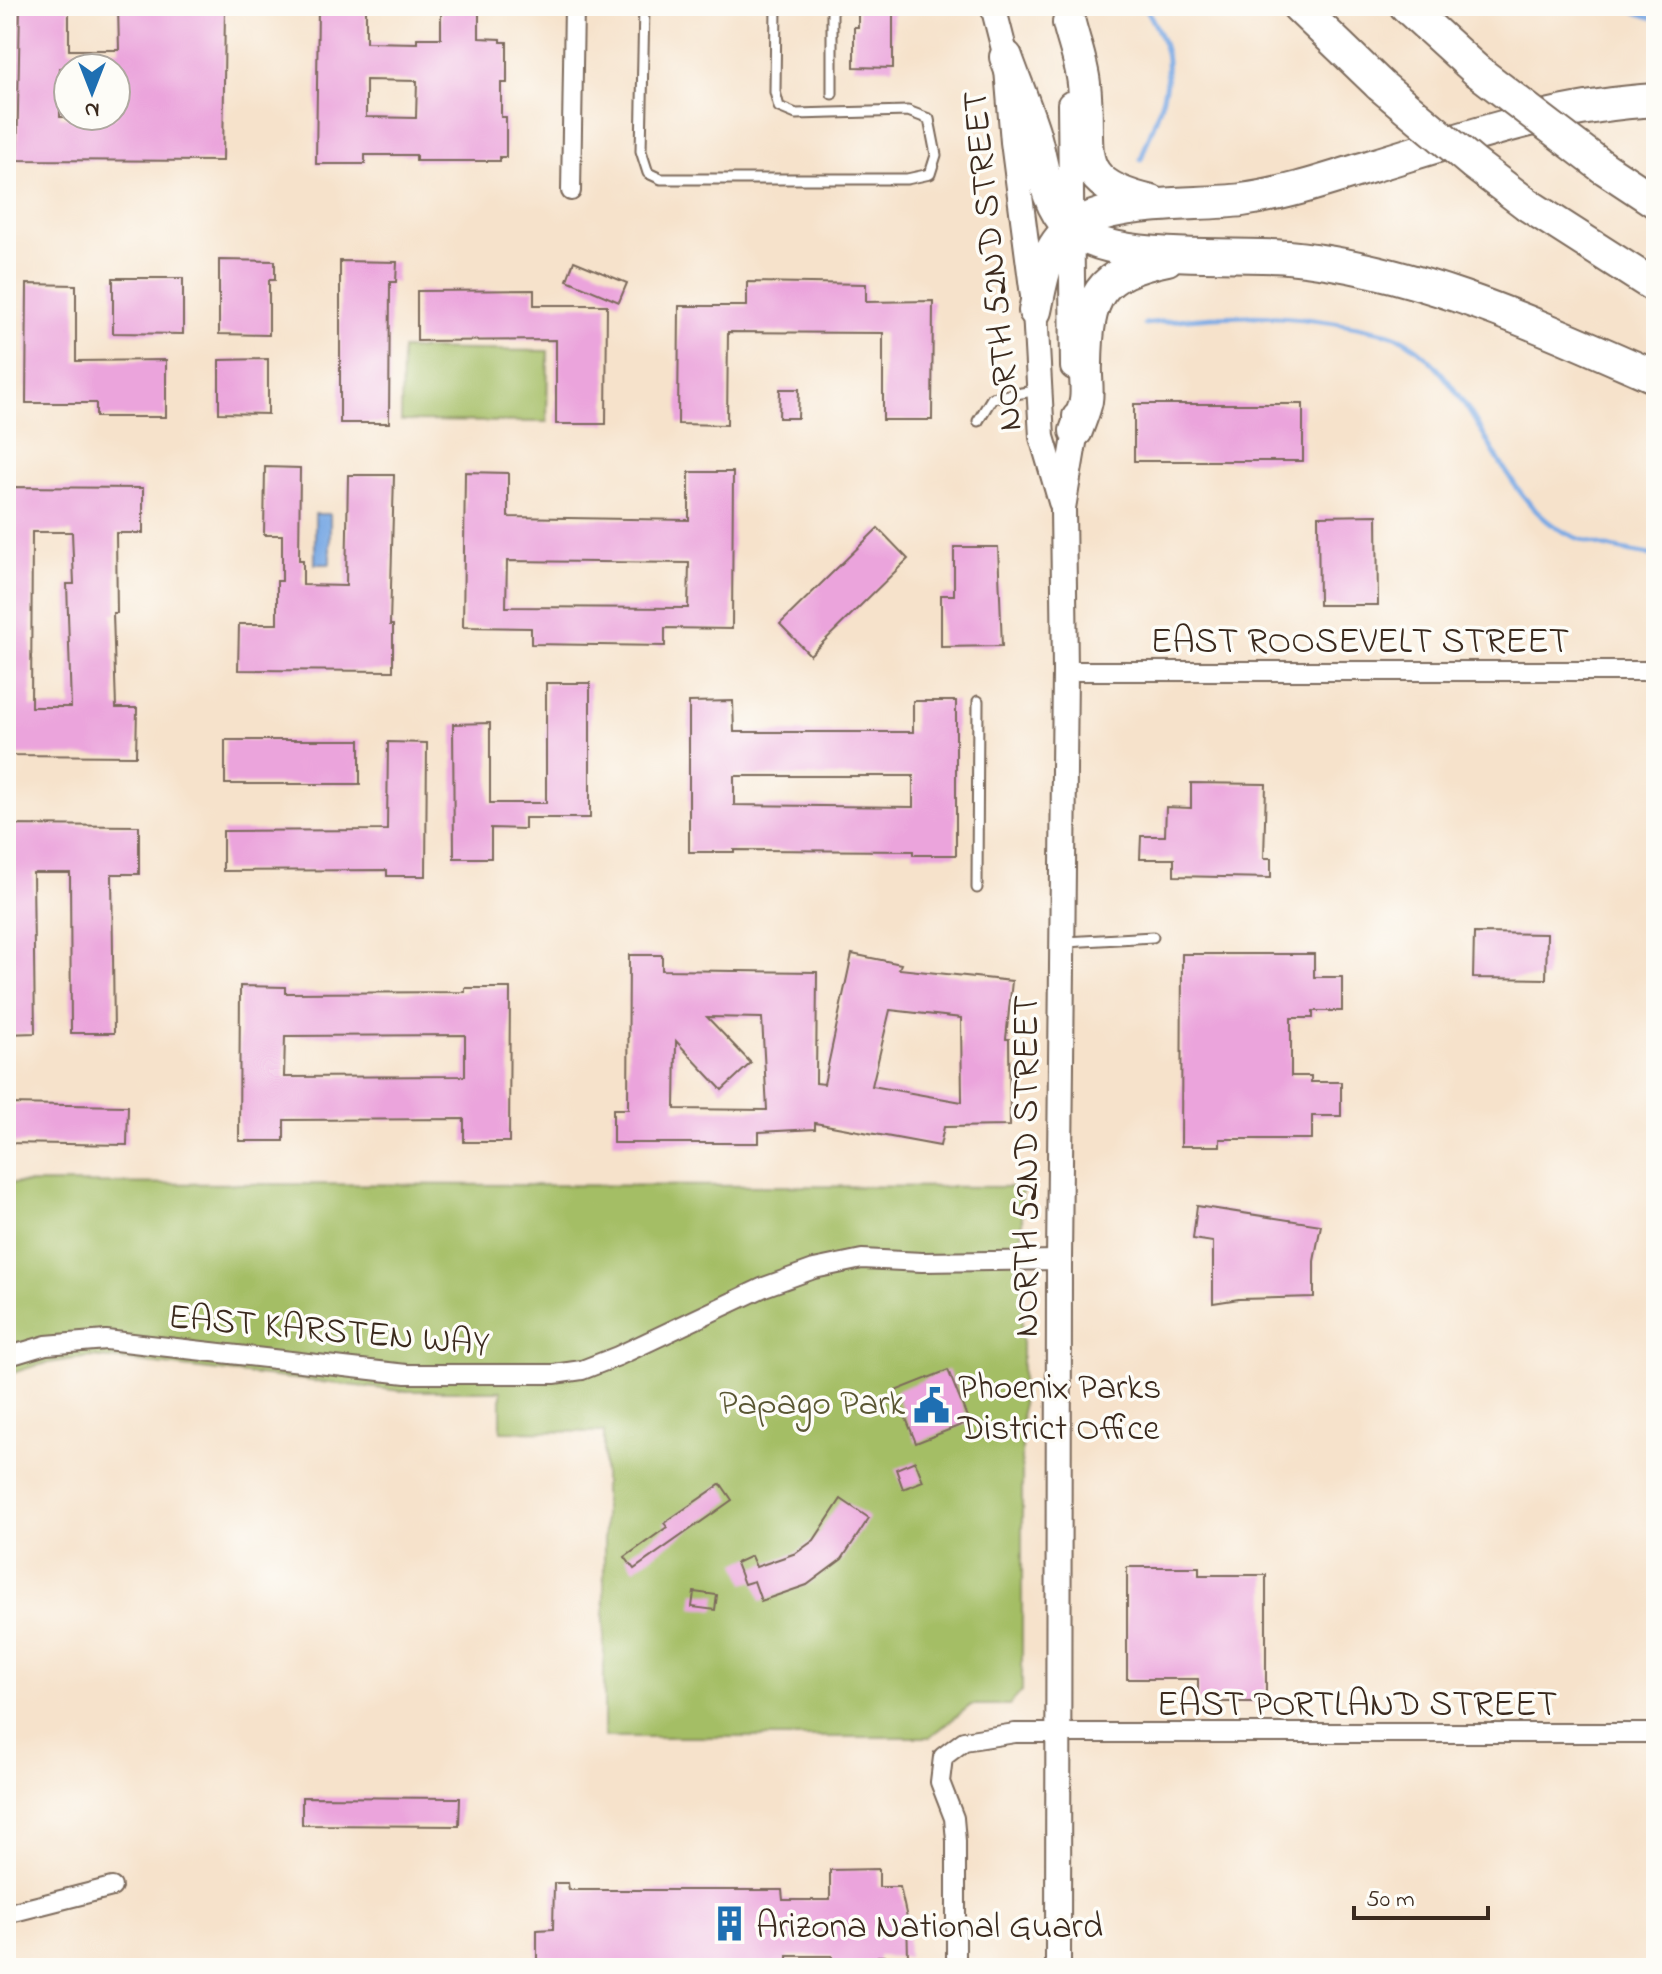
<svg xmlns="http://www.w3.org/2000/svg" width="1662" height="1974" viewBox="0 0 1662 1974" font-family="'Indie Flower',sans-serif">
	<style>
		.green { fill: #a4be65; stroke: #707442; stroke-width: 2 }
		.water { fill: #79a9e4; stroke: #5a6a81; stroke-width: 2 }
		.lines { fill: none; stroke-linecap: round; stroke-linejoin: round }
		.stream { stroke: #79a9e4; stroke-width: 5 }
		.building { fill: #eba4dc; fill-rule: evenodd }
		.service-casing { stroke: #7c6a5b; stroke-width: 13 }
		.minor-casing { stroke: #7c6a5b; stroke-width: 22 }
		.secondary-casing { stroke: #7c6a5b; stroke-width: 28 }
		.motorway-casing { stroke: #7c6a5b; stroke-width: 36 }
		.service { stroke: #fff; stroke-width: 9 }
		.minor { stroke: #fff; stroke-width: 18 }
		.secondary { stroke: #fff; stroke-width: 24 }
		.motorway { stroke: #fff; stroke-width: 32 }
		.motorway-bridge-casing { stroke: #7c6a5b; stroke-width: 36; stroke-linecap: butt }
		.motorway-bridge { stroke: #fff; stroke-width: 32 }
		.labels { text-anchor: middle; stroke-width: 7; stroke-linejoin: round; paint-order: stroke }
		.street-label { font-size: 36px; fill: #3b2a1e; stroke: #fdfcf7 }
		.poi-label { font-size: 36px; fill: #3b2a1e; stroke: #fdfcf7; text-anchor: start }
		.park-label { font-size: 36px; fill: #5a5633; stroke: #fdfcf7 }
	</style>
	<rect width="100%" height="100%" fill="#fdfcf7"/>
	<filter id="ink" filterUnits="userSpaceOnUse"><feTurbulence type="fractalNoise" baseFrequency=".0125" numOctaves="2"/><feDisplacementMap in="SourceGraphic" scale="16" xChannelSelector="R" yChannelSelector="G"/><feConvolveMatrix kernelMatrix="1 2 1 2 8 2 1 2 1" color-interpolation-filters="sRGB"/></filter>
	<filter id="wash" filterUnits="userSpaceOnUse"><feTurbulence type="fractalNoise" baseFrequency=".006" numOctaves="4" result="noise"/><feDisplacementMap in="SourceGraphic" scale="32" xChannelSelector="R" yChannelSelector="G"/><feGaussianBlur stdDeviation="1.8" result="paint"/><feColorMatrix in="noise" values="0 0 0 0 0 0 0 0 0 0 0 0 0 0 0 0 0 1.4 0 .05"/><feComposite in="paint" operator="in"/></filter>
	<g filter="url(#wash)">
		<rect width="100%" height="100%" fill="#f6e2cb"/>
		<!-- green -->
		<g class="green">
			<polygon points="402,349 548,351 547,422 401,421"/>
			<path d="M6,1183l1016,4v504l-13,14h-38l-41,32h-326v-305l-103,-1v-40h-99l-310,-34c-30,3 -58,7 -86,19z"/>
		</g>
		<!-- water -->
		<rect class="water" x="315" y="514" width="15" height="50"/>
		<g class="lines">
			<!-- stream -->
			<g class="stream">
				<polyline points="1617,6 1656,19"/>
				<path d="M1141,159c10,-30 29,-67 26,-99 -2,-19 -13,-38 -22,-54"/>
				<path d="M1145,324c75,-10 137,-12 212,3 17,4 38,6 52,16 25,16 44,44 60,68 23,36 51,94 88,117 27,17 68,23 99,28"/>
			</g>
		</g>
		<g id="blocks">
			<!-- building -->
			<g class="building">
				<path d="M20,6h49v44h50l-1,-44h107l-2,155 -206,-1zM60,68h56v49h-56z"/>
				<path d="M318,6h48v36l51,1v-5h24v-32h38v32l22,1v3h6v41h-6v34h5v40h-6v4h-84v-6h-51v9h-49zM366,80l51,1 -1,37 -50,-1z"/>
				<polygon points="858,6 893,6 893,68 854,67 854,27 858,27"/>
				<polygon points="219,260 275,261 275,280 269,280 269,335 219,334"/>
				<polygon points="340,261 397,262 396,282 390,282 389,423 340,423"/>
				<polygon points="574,261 627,283 619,302 567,280"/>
				<polygon points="113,278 183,278 183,334 113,333"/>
				<polygon points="747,282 866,284 866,302 933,301 932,420 883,420 883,333 728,332 727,425 678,424 679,306 747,306"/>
				<polygon points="27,284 76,285 76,361 166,360 166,417 96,417 96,403 26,403"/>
				<polygon points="534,290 534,305 607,305 606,424 556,424 556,340 417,341 417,291"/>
				<polygon points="268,359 268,414 219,413 219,360"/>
				<polygon points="780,389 799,389 798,418 779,418"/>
				<rect x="1134" y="404" width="169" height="57"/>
				<polygon points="265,467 300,468 299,560 303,560 303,585 346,586 348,475 394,475 390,625 393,625 393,671 238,670 239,624 277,624 277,581 282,581 282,535 264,535"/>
				<path d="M465,472l43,1v44l181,3v-48h44l-1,157 -67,-1v18l-134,-2v-16l-68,-1zM507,561l182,2 -1,45 -182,-1z"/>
				<path d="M6,487l137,1v45h-27l1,80h-4l3,95h21l-1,48 -130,-1zM32,532h40l2,52h-7l4,123h-40z"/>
				<polygon points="1377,515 1378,605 1319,605 1318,516"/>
				<polygon points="878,528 908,559 810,655 780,624"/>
				<polygon points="954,547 998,547 1002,646 941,647 941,595 954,595"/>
				<polygon points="546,683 590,683 590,818 525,818 525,829 491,828 491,858 454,858 453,724 490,723 490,803 546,803"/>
				<path d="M733,701l1,31h179v-31h43v154h-43v-4l-179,-1v2h-45v-150zM734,776h179v31l-179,-2z"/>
				<rect x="225" y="740" width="135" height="44"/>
				<polygon points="388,742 427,743 426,876 387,876 387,870 223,871 223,831 387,830"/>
				<polygon points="1191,783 1266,784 1264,858 1271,858 1271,878 1174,876 1174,859 1140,859 1141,836 1165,836 1166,807 1191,808"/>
				<polygon points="6,825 139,826 139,874 112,874 114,1033 71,1033 70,873 33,873 35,1033 6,1034"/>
				<polygon points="1474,933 1547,934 1546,979 1473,978"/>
				<path d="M852,954l49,10 -2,5 113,12 -6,58h3l1,87 -66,1 -4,19 -125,-23v6l-56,3v11h-146v-34h15l1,-154h33v15l155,2 -1,111 8,1zM890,1010l71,8 1,84 -90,-16zM707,1017l55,1 5,92 -92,-1 1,-68 46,49 29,-27z"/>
				<polygon points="1182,954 1314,954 1314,977 1342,977 1342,1011 1313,1011 1313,1018 1291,1018 1291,1076 1311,1076 1311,1082 1341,1082 1341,1116 1312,1116 1312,1139 1220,1139 1220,1146 1181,1146"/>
				<path d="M240,986l45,1v6l180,-1v-4h45l-1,154h-45v-23l-180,1v21h-45zM465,1035v41l-181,1 1,-41z"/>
				<polygon points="6,1104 128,1106 127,1145 6,1143"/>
				<polygon points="1197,1206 1321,1225 1314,1261 1314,1297 1239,1299 1213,1303 1213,1242 1193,1239"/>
				<polygon points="948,1370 969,1422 916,1443 895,1391"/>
				<polygon points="915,1461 923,1481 903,1489 896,1469"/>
				<polygon points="721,1484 732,1500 634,1569 625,1557 667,1527 664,1523"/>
				<polygon points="841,1499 869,1518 842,1559 807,1585 761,1601 754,1581 744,1584 736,1563 751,1556 756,1567 796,1553 814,1540"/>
				<polygon points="1127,1567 1199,1567 1199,1575 1266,1575 1266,1702 1198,1702 1198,1679 1127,1679"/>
				<polygon points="694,1592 717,1595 715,1610 692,1607"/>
				<polygon points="302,1797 460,1798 459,1826 302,1825"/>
				<polygon points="879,1869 879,1887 900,1887 907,1918 908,1957 878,1956 878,1968 832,1968 832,1956 788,1956 788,1966 537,1964 537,1930 553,1929 554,1883 568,1883 569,1890 782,1890 783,1900 830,1900 830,1870"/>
			</g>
		</g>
	</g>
	<g filter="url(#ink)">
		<use href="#blocks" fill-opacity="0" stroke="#7c6a5b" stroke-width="2"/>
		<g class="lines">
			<defs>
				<g id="service">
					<polyline points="644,6 641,151 648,173 661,179 907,179 930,174 936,155 929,119 908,111 796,114 779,107 775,92 776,6"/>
					<polyline points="832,6 832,94"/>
					<polyline points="978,421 992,398 1039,390"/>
					<polyline points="977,888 978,701"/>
					<polyline points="1066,942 1153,937"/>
				</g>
				<g id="minor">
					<polyline points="571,191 574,6"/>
					<polyline points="1065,671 1656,671"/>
					<polyline points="6,1357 46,1345 106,1340 406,1374 554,1374 582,1370 618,1356 764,1287 814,1269 862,1259 922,1262 1059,1260"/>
					<polyline points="6,1914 112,1887"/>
					<polyline points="956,1968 956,1841 954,1818 940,1782 943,1757 964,1741 1015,1733 1656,1733"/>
				</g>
				<g id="secondary">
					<polyline points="993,6 1006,57 1013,142 1035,311 1042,437 1061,502"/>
					<polyline points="1070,104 1073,367"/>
					<polyline points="1058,1968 1059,1260 1065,671 1063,508 1076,431 1075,416"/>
				</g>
				<g id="motorway">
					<polyline points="1298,6 1380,85"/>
					<polyline points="1406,6 1476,70"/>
					<path d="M1069,23c5,20 13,41 15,61 8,67 -18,98 68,118"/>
					<path d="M1006,57c9,25 19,49 27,74 10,32 11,71 36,96 39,37 166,25 219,30 129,12 251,69 368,120"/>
					<polyline points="1603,167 1656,202"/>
					<polyline points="1528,205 1656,287"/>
					<path d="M1035,311c6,-28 10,-63 35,-82 40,-30 123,-23 172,-29 44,-6 88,-21 130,-34 92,-28 187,-61 284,-66"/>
					<path d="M1076,431c3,-9 8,-20 10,-30 2,-12 -1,-25 0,-37 1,-67 11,-91 81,-105"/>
				</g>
			</defs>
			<!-- service casing -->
			<use href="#service" class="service-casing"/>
			<!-- minor casing -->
			<use href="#minor" class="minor-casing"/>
			<!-- secondary casing -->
			<use href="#secondary" class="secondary-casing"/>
			<!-- motorway casing -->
			<use href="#motorway" class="motorway-casing"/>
			<!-- service -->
			<use href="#service" class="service"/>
			<!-- minor -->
			<use href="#minor" class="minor"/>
			<!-- secondary -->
			<use href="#secondary" class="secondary"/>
			<!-- motorway -->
			<use href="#motorway" class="motorway"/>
			<defs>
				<g id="motorway-bridge">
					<polyline points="1476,70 1603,167"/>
					<polyline points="1380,85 1474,164 1528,205"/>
				</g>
			</defs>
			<!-- motorway-bridge casing -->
			<use href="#motorway-bridge" class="motorway-bridge-casing"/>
			<!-- motorway-bridge -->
			<use href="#motorway-bridge" class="motorway-bridge"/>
		</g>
	</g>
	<!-- icons -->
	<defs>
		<symbol id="civic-bare" viewBox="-9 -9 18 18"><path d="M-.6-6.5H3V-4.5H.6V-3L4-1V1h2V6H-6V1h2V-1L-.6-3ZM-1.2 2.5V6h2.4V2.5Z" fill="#1f6fb2" stroke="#fdfcf7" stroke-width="2.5" paint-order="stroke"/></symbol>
		<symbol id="building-bare" viewBox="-9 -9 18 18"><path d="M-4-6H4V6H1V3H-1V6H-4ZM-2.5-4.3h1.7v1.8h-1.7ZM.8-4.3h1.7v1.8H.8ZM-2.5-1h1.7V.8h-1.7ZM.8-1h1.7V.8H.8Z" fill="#1f6fb2" stroke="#fdfcf7" stroke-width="2.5" paint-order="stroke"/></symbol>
	</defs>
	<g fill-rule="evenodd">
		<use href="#civic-bare" x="906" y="1380" width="51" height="51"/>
		<use href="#building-bare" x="704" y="1898" width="51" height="51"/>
	</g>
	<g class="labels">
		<!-- street labels -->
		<g class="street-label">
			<text transform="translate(990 261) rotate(-96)" y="13">NORTH 52ND STREET</text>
			<text x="1360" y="652">EAST ROOSEVELT STREET</text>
			<text transform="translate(1024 1166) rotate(-90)" y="13">NORTH 52ND STREET</text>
			<text transform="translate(329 1328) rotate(5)" y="13">EAST KARSTEN WAY</text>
			<text x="1357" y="1715">EAST PORTLAND STREET</text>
		</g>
		<!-- poi labels -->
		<g class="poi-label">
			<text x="958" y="1398">Phoenix Parks<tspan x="958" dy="41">District Office</tspan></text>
			<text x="756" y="1937">Arizona National Guard</text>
		</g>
		<!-- park labels -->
		<g class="park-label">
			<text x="812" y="1414">Papago Park</text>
		</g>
	</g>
	<!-- margin -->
	<rect width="1662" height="1974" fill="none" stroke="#fdfcf7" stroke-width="32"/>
	<!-- north arrow -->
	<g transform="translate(92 92) rotate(180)"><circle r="38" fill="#fdfcf7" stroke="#afa8a0" stroke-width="2"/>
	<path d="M0-6L14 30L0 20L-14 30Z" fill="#1f6fb2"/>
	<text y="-12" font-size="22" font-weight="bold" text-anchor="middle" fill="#3b2a1e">N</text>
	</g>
	<!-- scale -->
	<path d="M1354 1906v12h134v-12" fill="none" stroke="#3b2a1e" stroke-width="4"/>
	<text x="1366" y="1906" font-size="24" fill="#3b2a1e" stroke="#fdfcf7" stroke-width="6" paint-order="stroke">50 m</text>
</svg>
